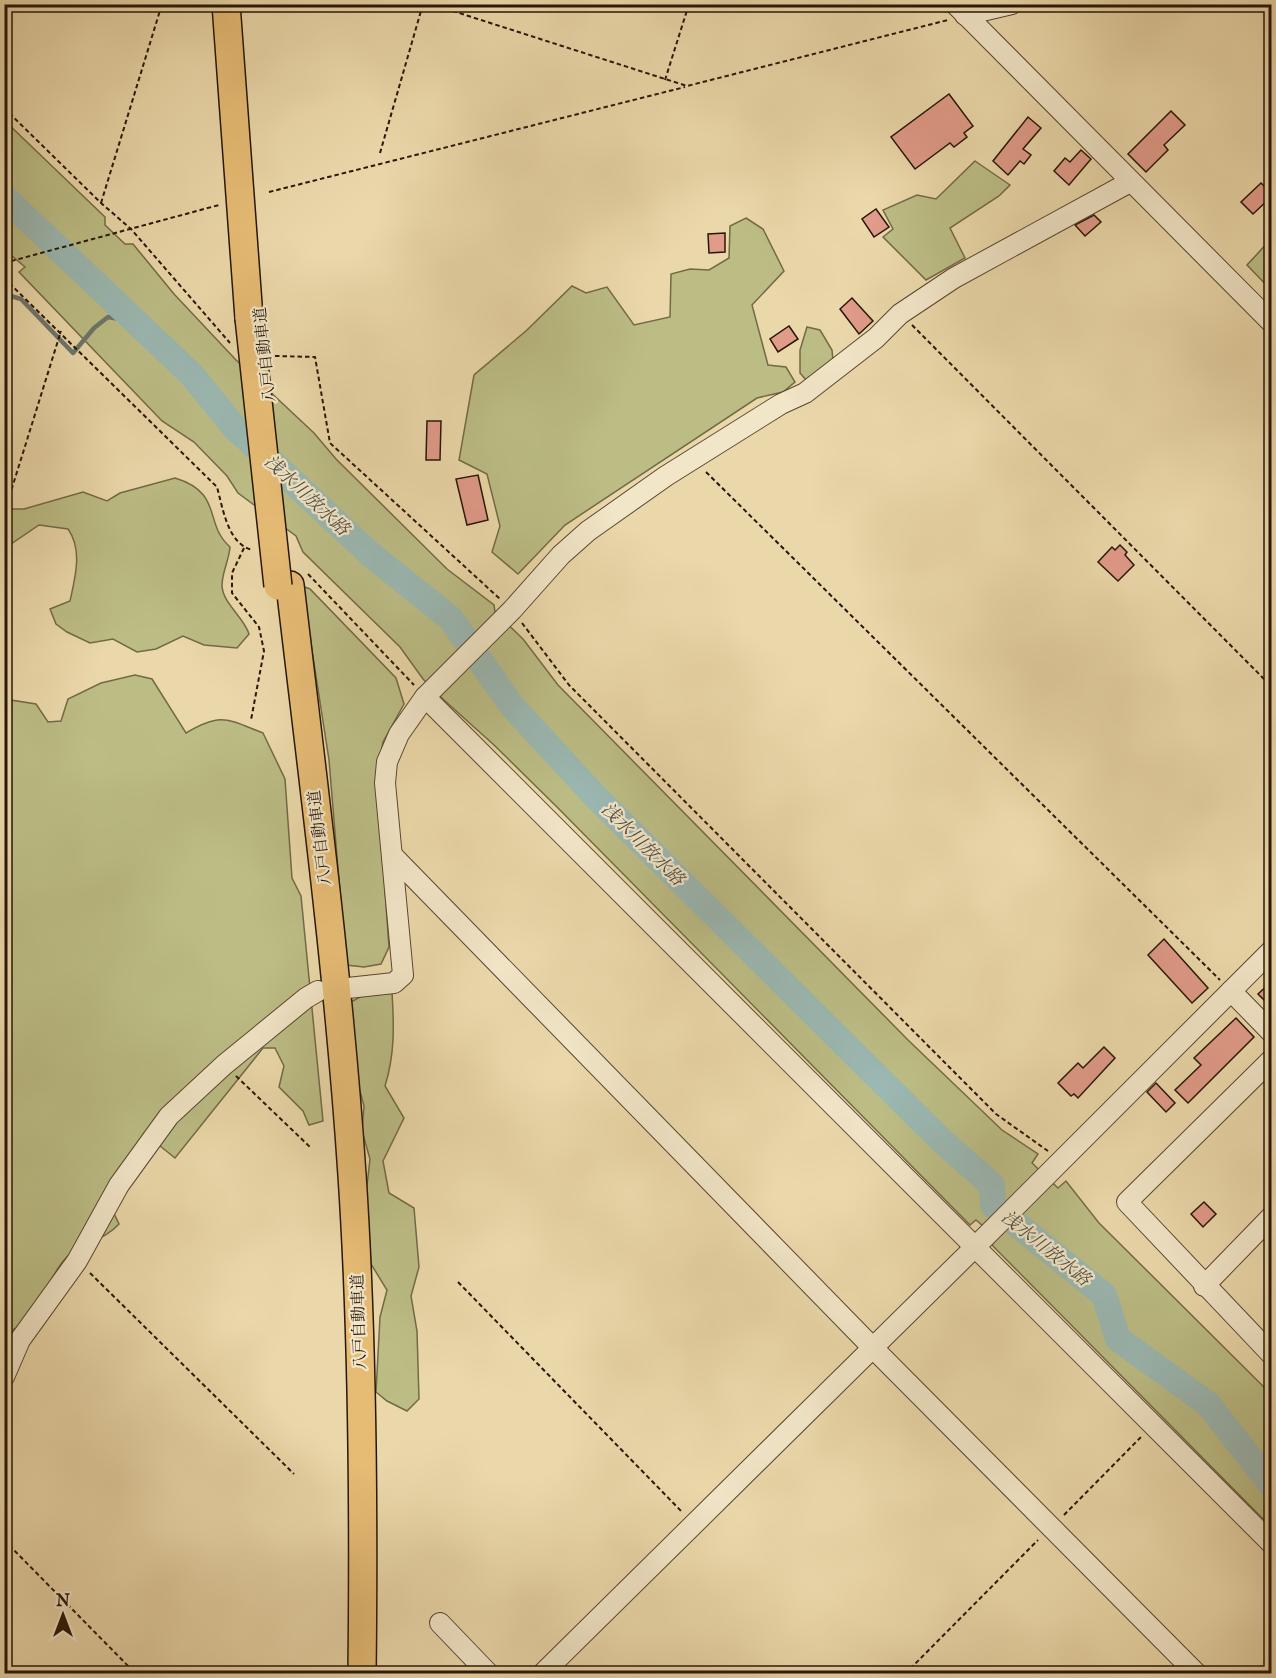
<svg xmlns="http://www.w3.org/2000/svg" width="1276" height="1678" viewBox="0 0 1276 1678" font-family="'IM FELL English','Noto Serif JP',serif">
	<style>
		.green { fill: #bcbd85; stroke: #726a46; stroke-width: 1.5 }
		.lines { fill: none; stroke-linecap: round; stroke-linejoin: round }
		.stream { stroke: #6d776e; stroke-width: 4.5 }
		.river { stroke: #9bb8b2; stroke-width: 26 }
		.building { fill: #e19b89; stroke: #271608; stroke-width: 1.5 }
		.minor-casing { stroke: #584630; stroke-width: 22 }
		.highway-casing { stroke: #271608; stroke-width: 30 }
		.path { stroke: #271608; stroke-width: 2; stroke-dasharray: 4.5 3; stroke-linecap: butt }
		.minor { stroke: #f2e6c8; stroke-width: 20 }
		.highway { stroke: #e6bc75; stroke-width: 27 }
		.highway-bridge-casing { stroke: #271608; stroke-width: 30; stroke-linecap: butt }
		.highway-bridge { stroke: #e6bc75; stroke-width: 27 }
		.labels { text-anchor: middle; stroke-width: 4.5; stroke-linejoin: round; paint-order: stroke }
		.street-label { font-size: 16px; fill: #271608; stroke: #f2e6c8 }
		.water-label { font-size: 18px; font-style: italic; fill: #504f44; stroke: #f2e6c8 }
	</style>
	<rect width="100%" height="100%" fill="#ebd8aa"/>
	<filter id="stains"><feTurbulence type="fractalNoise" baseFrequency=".00333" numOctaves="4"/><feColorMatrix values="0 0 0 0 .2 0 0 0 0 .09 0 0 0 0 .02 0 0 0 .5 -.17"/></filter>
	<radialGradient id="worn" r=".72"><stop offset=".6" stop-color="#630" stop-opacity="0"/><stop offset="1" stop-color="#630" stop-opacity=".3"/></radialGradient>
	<!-- green -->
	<g class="green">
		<polygon points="4,120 105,217 105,225 125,244 133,244 174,294 236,360 314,433 336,459 447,569 494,605 495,612 523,639 558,685 908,1040 1002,1130 1038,1154 1032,1163 1058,1188 1066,1181 1099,1223 1271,1394 1271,1527 992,1245 997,1238 976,1220 970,1225 557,807 494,745 444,700 423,679 400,647 303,552 296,536 238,493 227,476 194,442 162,421 19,272 25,267 5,250"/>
		<polygon points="975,161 1010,185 999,196 950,228 965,258 926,280 883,237 893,229 883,210 917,195 936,199"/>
		<polygon points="746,218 763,229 784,271 752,305 768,365 786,367 795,382 783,392 757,398 565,525 518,574 492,552 500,526 487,474 459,460 474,375 527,330 572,286 586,293 607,287 634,325 670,317 671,274 690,269 709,270 729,258 730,226"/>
		<polygon points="1271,239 1271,290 1247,265"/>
		<polygon points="807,327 820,330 832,350 833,361 806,380 800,373 800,350"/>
		<path d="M175,478c49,15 28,45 55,69 -1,13 -8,26 -8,38 0,18 22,32 27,49l-12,14 -33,-3 -21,-9 -27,13 -19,3 -24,-13 -23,4 -23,-11 -11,-8 -6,-15 20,-8c5,-23 13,-51 -2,-72l-29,-4 -34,23v-39h19l59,-17 24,9 13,-8z"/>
		<polygon points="302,586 310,589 396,678 404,704 383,742 377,777 389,947 381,964 364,967 346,965 329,760"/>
		<path d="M135,675l17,4 34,54c35,-21 41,-14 77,0l22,46 7,99 9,18 22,225 -14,4 -6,-14 -24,-24 5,-21 -9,-18h-12l-88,110 -31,-25 -39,62 14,29c-15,17 -41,20 -54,35 -18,20 -32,67 -60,74l-1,-634 32,5 12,18 13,-1 7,-22 33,-16z"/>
		<path d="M369,992h23c2,33 3,62 -7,94l19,32 -21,43 6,32 25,15 5,59 -8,29 6,35 2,68 -12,12 -20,-10 -11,-9 4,-75 7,-27 -16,-26 -5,-70 4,-35 -8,-28 2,-25 -8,-30 -5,-74z"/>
	</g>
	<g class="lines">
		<!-- stream -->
		<polyline class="stream" points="4,294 21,299 73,353 94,328 108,317 137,322"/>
		<!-- river -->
		<polyline class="river" points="4,197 192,375 234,427 369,553 451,619 512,706 593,794 942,1141 992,1185 993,1205 1104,1295 1118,1339 1208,1404 1272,1486"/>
	</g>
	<!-- building -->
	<g class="building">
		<polygon points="949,94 973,126 964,133 967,137 954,147 950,143 915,169 891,137"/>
		<polygon points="1171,111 1185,125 1164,145 1168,150 1146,172 1128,154"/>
		<polygon points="1028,117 1041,128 1023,149 1031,155 1024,164 1020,161 1008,175 993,161"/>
		<polygon points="1081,150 1091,159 1069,185 1054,171 1065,158 1070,162"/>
		<polygon points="1261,183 1269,191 1266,194 1270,198 1253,214 1241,202"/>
		<polygon points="876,209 889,227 874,237 862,219"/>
		<polygon points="1094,215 1101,222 1085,236 1075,225"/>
		<polygon points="725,233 725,252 709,253 708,234"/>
		<polygon points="852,298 873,321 859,334 840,309"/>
		<polygon points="789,326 798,339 778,352 770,339"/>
		<polygon points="427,421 441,421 440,460 426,460"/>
		<polygon points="478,475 488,520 467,525 456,479"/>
		<polygon points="1120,545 1127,552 1125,555 1134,565 1118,581 1098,562 1112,547 1115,550"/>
		<polygon points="1164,939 1208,988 1192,1003 1148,955"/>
		<polygon points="1272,981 1272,1008 1258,994"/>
		<polygon points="1236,1018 1254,1037 1188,1103 1175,1090 1201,1065 1194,1058"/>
		<polygon points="1104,1047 1115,1058 1078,1098 1074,1094 1071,1096 1058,1083 1078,1063 1083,1068"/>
		<polygon points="1156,1083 1175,1103 1166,1112 1147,1092"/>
		<polygon points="1204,1202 1216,1214 1203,1227 1191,1214"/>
	</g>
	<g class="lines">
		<defs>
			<g id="minor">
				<polyline points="955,4 1272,323"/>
				<polyline points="965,15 1012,4"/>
				<polyline points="425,697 1272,1544"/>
				<polyline points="392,855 872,1347 1197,1674"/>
				<polyline points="348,988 394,983 403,975 385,783 387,762 399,734 425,697 512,610 561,555 588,531 666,476 781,404 805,393 876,338 900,314 954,278 1130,182"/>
				<polyline points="1231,991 1272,1033"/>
				<polyline points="1272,1059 1127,1202 1272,1355"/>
				<polyline points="1204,1286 1272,1216"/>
				<polyline points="4,1377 20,1340 77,1261 119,1185 169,1116 224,1065 306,998 318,991"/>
				<polyline points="440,1623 489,1674"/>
				<polyline points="542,1674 976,1246 1272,950"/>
			</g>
			<g id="highway">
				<polyline points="226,4 249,318"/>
				<path d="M290,585c23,196 49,393 62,590 11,166 12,332 10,499"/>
			</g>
		</defs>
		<!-- minor casing -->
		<use href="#minor" class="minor-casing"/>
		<!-- highway casing -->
		<use href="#highway" class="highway-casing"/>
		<!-- path -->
		<g class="path">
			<polyline points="431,4 687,86 948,20"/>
			<polyline points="665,80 689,4"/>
			<polyline points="4,108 101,203 131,229 230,343"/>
			<polyline points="380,153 423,4"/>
			<polyline points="269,192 685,87"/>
			<polyline points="101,203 162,4"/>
			<polyline points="4,263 219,205"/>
			<path d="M4,278l213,209c6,22 11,58 36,63"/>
			<polyline points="912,325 1272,687"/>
			<polyline points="275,356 315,357 330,443 500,599"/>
			<polyline points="706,472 1220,980"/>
			<polyline points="7,504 61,331"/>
			<polyline points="244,548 232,573 232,593 259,627 264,651 251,720"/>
			<polyline points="308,574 414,685"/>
			<polyline points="522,623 569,685 996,1114 1048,1151"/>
			<polyline points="236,1076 310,1147"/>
			<polyline points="90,1273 294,1474"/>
			<polyline points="458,1282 682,1512"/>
			<polyline points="1064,1515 1142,1436"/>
			<polyline points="4,1540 136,1674"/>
			<polyline points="905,1674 1038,1540"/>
			<polyline points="1253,1674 1272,1656"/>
		</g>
		<!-- minor -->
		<use href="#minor" class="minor"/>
		<!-- highway -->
		<use href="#highway" class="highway"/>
		<defs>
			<polyline id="highway-bridge" points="249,318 278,586"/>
		</defs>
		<!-- highway-bridge casing -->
		<use href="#highway-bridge" class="highway-bridge-casing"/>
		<!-- highway-bridge -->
		<use href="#highway-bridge" class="highway-bridge"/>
	</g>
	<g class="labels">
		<!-- street labels -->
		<g class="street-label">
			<text transform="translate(264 355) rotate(-96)" y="6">八戸自動車道</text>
			<text transform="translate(319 838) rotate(-97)" y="6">八戸自動車道</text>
			<text transform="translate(358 1322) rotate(-92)" y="6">八戸自動車道</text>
		</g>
		<!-- water labels -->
		<g class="water-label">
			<text transform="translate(307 495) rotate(43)" y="6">浅水川放水路</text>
			<text transform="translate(643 844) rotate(45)" y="6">浅水川放水路</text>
			<text transform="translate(1046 1248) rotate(39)" y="6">浅水川放水路</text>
		</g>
	</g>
	<!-- margin -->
	<rect width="1276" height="1678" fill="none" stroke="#ebd8aa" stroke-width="24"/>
	<rect x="6" y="6" width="1264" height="1666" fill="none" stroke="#271608" stroke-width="3"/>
	<rect x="12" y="12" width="1252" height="1654" fill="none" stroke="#271608" stroke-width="1.5"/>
	<!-- north arrow -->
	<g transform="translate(63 1615)" stroke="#f2e6c8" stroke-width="4.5" paint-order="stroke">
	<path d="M0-4.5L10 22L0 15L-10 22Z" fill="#271608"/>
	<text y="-9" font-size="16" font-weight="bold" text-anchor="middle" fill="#271608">N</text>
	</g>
	<rect width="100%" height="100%" filter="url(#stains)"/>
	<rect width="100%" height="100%" fill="url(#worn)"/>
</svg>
